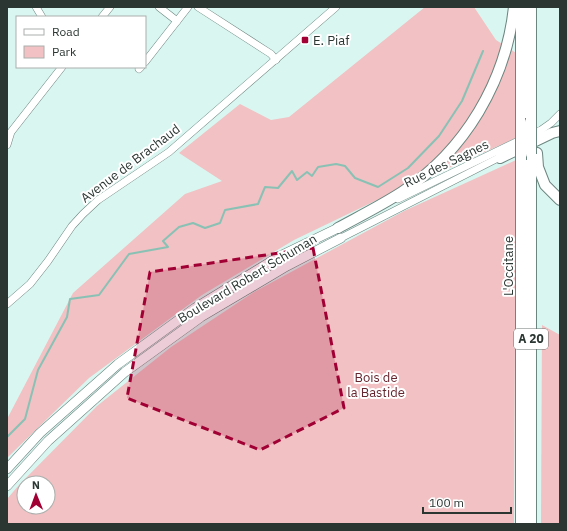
<svg xmlns="http://www.w3.org/2000/svg" width="567" height="531" viewBox="0 0 567 531" font-family="'IBM Plex Sans',sans-serif">
	<style>
		.green { fill: #f1c1c3; fill-rule: evenodd }
		.lines { fill: none; stroke-linecap: round; stroke-linejoin: round }
		.stream { stroke: #89c1b5; stroke-width: 2 }
		.minor-casing { stroke: #6b857f; stroke-width: 8 }
		.major-casing { stroke: #6b857f; stroke-width: 10 }
		.highway-casing { stroke: #6b857f; stroke-width: 12 }
		.minor { stroke: #fff; stroke-width: 7 }
		.major { stroke: #fff; stroke-width: 9 }
		.highway { stroke: #fff; stroke-width: 10 }
		.highway-bridge-casing { stroke: #6b857f; stroke-width: 12; stroke-linecap: butt }
		.highway-bridge { stroke: #fff; stroke-width: 10 }
		.marked { fill: #a10034; fill-opacity: 0.2; stroke: #a10034; stroke-width: 3; stroke-dasharray: 8 5; stroke-linejoin: round }
		.poi-dot { fill: #a10034; stroke: #fff; stroke-width: 1.5 }
		.labels { text-anchor: middle; stroke-width: 4; stroke-linejoin: round; paint-order: stroke }
		.shield { fill: #fff; stroke: #6b7270; stroke-width: 1 }
		.shield-label { font-size: 12px; font-weight: bold; fill: #2b3633 }
		.poi-label { font-size: 13px; fill: #2b3633; stroke: #fff; text-anchor: start }
		.street-label { font-size: 13px; fill: #2b3633; stroke: #fff }
		.park-label { font-size: 13px; fill: #66262f; stroke: #fff }
	</style>
	<rect width="100%" height="100%" fill="#daf6f0"/>
	<!-- green -->
	<g class="green">
		<polygon points="425,7 474,7 496,40 516,53 516,138 375,201 294,240 202,295 89,378 7,458 7,419 73,293 185,194 222,181 179,153 240,104 271,120 289,117"/>
		<path d="M516,160l-2,364h-507v-25l12,-14 78,-79 74,-59 83,-55 150,-81zM24,483h24v24h-24z"/>
		<polygon points="542,325 560,335 560,524 541,524"/>
	</g>
	<g class="lines">
		<!-- stream -->
		<polyline class="stream" points="7,437 25,419 38,370 67,317 70,299 99,295 129,254 168,247 163,241 179,227 193,223 205,228 220,223 225,210 258,204 265,187 278,188 292,171 297,180 307,172 312,176 318,167 336,164 345,166 355,178 378,187 408,168 439,136 462,101 483,51"/>
		<defs>
			<g id="minor">
				<polyline points="36,7 42,17"/>
				<polyline points="159,7 177,21"/>
				<polyline points="198,7 271,54 276,60"/>
				<polyline points="102,17 110,7"/>
				<polyline points="145,62 188,7"/>
				<polyline points="139,69 141,67"/>
				<polyline points="7,145 11,132 62,67"/>
				<polyline points="398,199 541,130 551,123 560,114"/>
				<polyline points="341,238 504,155"/>
				<polyline points="7,304 30,284 48,261 72,226 83,214 98,200 169,152 336,7"/>
			</g>
			<g id="major">
				<polyline points="7,469 40,433 118,364 195,308 280,256 338,228"/>
				<polyline points="7,486 48,441 125,372 201,317 287,266 341,238"/>
			</g>
			<g id="highway">
				<polyline points="531,118 531,7"/>
				<polyline points="521,122 521,7"/>
				<polyline points="537,153 538,167 545,185 560,200"/>
				<polyline points="531,154 531,524"/>
				<polyline points="500,158 552,133 560,131"/>
				<polyline points="521,160 521,524"/>
				<path d="M338,228c22,-12 44,-23 64,-36 63,-41 104,-111 112,-185"/>
			</g>
		</defs>
		<!-- minor casing -->
		<use href="#minor" class="minor-casing"/>
		<!-- major casing -->
		<use href="#major" class="major-casing"/>
		<!-- highway casing -->
		<use href="#highway" class="highway-casing"/>
		<!-- minor -->
		<use href="#minor" class="minor"/>
		<!-- major -->
		<use href="#major" class="major"/>
		<!-- highway -->
		<use href="#highway" class="highway"/>
		<defs>
			<g id="highway-bridge">
				<polyline points="531,154 531,118"/>
				<polyline points="521,160 521,122"/>
			</g>
		</defs>
		<!-- highway-bridge casing -->
		<use href="#highway-bridge" class="highway-bridge-casing"/>
		<!-- highway-bridge -->
		<use href="#highway-bridge" class="highway-bridge"/>
	</g>
	<!-- marked area -->
	<path class="marked" d="M313,248l31,160 -84,42 -133,-52 23,-126z"/>
	<!-- markers -->
	<rect class="poi-dot" x="301" y="36" width="8" height="8" rx="2"/>
	<g class="labels">
		<!-- shield labels -->
		<rect class="shield" x="514" y="329" width="34" height="20" rx="3"/>
		<g class="shield-label">
			<text x="531" y="343">A 20</text>
		</g>
		<!-- poi labels -->
		<g class="poi-label">
			<text x="313" y="45">E. Piaf</text>
		</g>
		<!-- street labels -->
		<g class="street-label">
			<text transform="translate(130 163) rotate(-37)" y="5">Avenue de Brachaud</text>
			<text transform="translate(446 163) rotate(-26)" y="5">Rue des Sagnes</text>
			<text transform="translate(508 266) rotate(-90)" y="5">L'Occitane</text>
			<text transform="translate(247 278) rotate(-31)" y="5">Boulevard Robert Schuman</text>
		</g>
		<!-- park labels -->
		<g class="park-label">
			<text x="376" y="382">Bois de<tspan x="376" dy="15">la Bastide</tspan></text>
		</g>
	</g>
	<!-- border -->
	<rect width="567" height="531" fill="none" stroke="#2b3633" stroke-width="16"/>
	<!-- legend -->
	<rect x="16" y="16" width="130" height="52" fill="#ffffff" stroke="#aaafad"/>
	<rect x="24" y="29" width="20" height="6" fill="#ffffff" stroke="#aaafad"/>
	<text x="52" y="36" font-size="12" fill="#2b3633">Road</text>
	<rect x="24" y="46" width="20" height="12" fill="#f1c1c3" stroke="#aaafad"/>
	<text x="52" y="56" font-size="12" fill="#2b3633">Park</text>
	<!-- north arrow -->
	<g transform="translate(36 495) rotate(359)"><circle r="19" fill="#ffffff" stroke="#aaafad"/>
	<path d="M0-3L7 15L0 10L-7 15Z" fill="#a10034"/>
	<text y="-6" font-size="11" font-weight="bold" text-anchor="middle" fill="#2b3633">N</text>
	</g>
	<!-- scale -->
	<path d="M423 507v6h88v-6" fill="none" stroke="#2b3633" stroke-width="2"/>
	<text x="429" y="507" font-size="12" fill="#2b3633" stroke="#ffffff" stroke-width="3" paint-order="stroke">100 m</text>
</svg>
